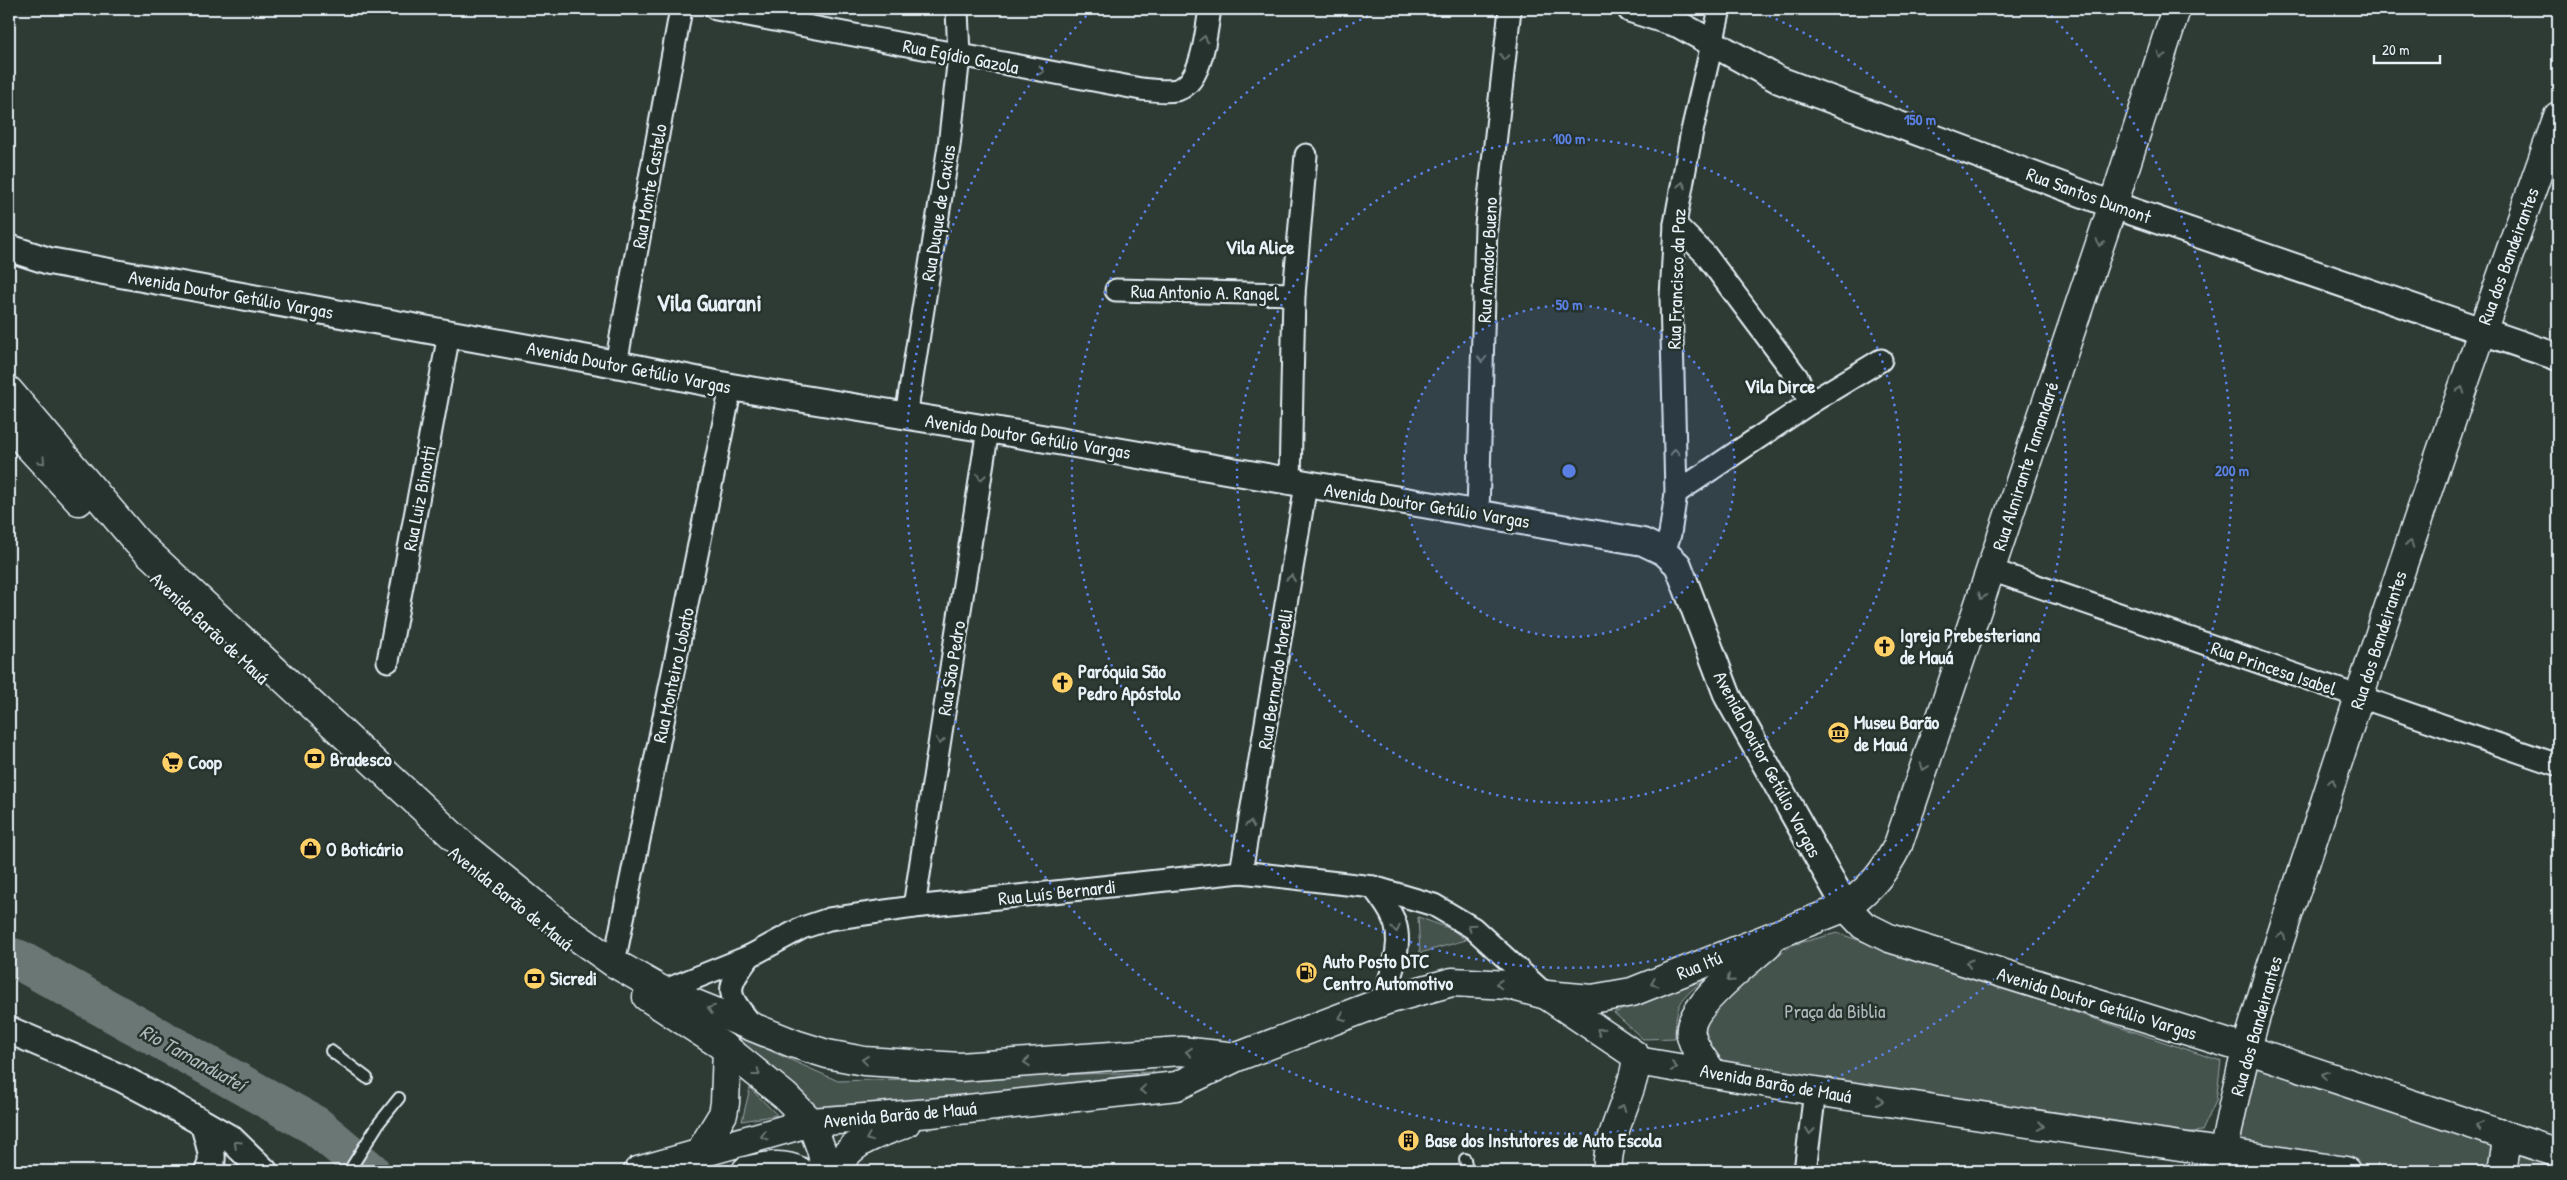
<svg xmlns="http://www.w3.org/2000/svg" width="2567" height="1180" viewBox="0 0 2567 1180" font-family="'Patrick Hand',sans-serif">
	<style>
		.green { fill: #45524e; stroke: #96a2a3 }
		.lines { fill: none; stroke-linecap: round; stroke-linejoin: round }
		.river { stroke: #6b7775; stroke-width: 40 }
		.service-casing { stroke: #e8f1f8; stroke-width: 14 }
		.minor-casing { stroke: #e8f1f8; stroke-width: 25 }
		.tertiary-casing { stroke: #e8f1f8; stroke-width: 30 }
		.secondary-casing { stroke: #e8f1f8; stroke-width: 31 }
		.primary-casing { stroke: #e8f1f8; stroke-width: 31 }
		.service { stroke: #26332d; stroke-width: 10 }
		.minor { stroke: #26332d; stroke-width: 21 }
		.tertiary { stroke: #26332d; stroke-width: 26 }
		.secondary { stroke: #26332d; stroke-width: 28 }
		.primary { stroke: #26332d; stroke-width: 28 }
		.oneway { stroke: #6a7674 }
		.ring { fill: none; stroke: #5a7fe2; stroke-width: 2.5; stroke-dasharray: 2.5 5 }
		.labels { text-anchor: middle; stroke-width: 5; stroke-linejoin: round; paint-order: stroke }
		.street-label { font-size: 19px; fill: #e8f1f8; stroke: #26332d }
		.poi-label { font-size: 19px; font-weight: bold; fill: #e8f1f8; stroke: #26332d; text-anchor: start }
		.park-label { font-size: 19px; fill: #afb9bc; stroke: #26332d }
		.neighbourhood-label { font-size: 20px; font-weight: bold; fill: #e8f1f8; stroke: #26332d }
		.water-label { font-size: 20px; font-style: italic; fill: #b0babd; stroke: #26332d }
		.district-label { font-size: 24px; font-weight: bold; fill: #e8f1f8; stroke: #26332d }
		.centre { fill: #5a7fe2; stroke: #26332d; stroke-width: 2.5 }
		.ring-label { font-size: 15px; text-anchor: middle; font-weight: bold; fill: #5a7fe2; stroke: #26332d; stroke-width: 5; stroke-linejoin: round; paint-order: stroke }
	</style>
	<rect width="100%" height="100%" fill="#2e3b35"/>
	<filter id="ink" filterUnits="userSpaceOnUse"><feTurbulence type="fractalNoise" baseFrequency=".02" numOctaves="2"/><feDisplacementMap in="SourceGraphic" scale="10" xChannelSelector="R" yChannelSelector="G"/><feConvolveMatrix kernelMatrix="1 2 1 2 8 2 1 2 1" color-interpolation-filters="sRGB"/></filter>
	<g filter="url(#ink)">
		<!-- green -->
		<g class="green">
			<polygon points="1418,917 1451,929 1466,940 1420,953"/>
			<polygon points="1837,933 2221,1061 2216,1101 2202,1131 2130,1138 1730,1068 1713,1058 1706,1045 1706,1030 1709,1016 1739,983 1792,945"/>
			<path d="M1711,974c-28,24 -36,25 -36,64l-32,1 -29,-26z"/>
			<polygon points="737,1036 838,1081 1154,1072 817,1117"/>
			<polygon points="2254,1062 2502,1135 2493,1171 2400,1171 2237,1144"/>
			<polygon points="750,1088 777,1115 742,1121"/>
			<polygon points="2521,1146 2558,1160 2558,1171 2509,1171"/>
		</g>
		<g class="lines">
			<!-- river -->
			<polyline class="river" points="9,957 19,960 316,1126 370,1171"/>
			<defs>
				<g id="service">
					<polyline points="331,1051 367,1078"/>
					<polyline points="1465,1159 1467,1171"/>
					<polyline points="349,1171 379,1123 399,1098"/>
				</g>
				<g id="minor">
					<path d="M716,9l425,80c10,1 24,3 35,1 27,-6 30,-59 34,-81"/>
					<polyline points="1675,224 1705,254 1797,377 1810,403"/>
					<polyline points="1116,290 1294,294"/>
					<polyline points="616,364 681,9"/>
					<polyline points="906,416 949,146 959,56 957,9"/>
					<polyline points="1290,482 1294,294 1306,155"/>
					<polyline points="1676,493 1810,403 1881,360"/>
					<polyline points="1478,513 1486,225 1510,9"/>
					<polyline points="1664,552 1670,534 1676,493 1671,297 1675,224 1692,131 1720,9"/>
					<polyline points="1991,570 2558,765"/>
					<polyline points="388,661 449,334"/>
					<polyline points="1241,872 1306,485"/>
					<path d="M1373,887c6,9 14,18 19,29 14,26 -2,60 -10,86"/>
					<polyline points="914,907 988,429"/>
					<path d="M750,956c-26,34 -24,37 3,70"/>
					<polyline points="614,963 731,387"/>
					<polyline points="663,991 750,956 802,928 829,919 914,907 1241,872 1373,887 1434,905 1473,928 1546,995"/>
					<polyline points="1805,1171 1815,1091"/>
				</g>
				<g id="tertiary">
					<polyline points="1631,9 1678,24 1779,80 2113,205 2558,357"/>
					<polyline points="9,248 49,261 616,364 731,387 988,429 1643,542 1664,552 1678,565 1728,697 1846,907"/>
					<polyline points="9,1030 121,1078 161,1099 231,1139 264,1171"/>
					<path d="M204,1124c3,15 13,34 4,47"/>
				</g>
				<g id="secondary">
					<polyline points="1846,907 1863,925 1889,938 2246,1049 2558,1153"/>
					<path d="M1546,995l46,4 40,-7 214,-85c26,-21 37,-32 52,-62l215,-640 63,-196"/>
					<polyline points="1637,1061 1815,1091 2346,1171"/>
					<path d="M1712,1072c-8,-11 -18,-23 -21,-37 -6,-27 58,-73 77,-91"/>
					<polyline points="638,1171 811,1122"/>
					<path d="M746,1171c18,-4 36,-9 53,0"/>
					<path d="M2221,1171c18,-126 66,-248 104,-369 74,-231 152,-459 233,-686"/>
					<polyline points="2502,1171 2506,1147 2504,1134"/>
				</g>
				<g id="primary">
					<polyline points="9,391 137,542 467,849 563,927 614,963 663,991 795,1044 827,1054 864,1061 960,1067 1181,1051 1237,1057"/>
					<polyline points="9,425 79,501"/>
					<polyline points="647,997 727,1049 785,1096 811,1122 821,1149 826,1171"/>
					<path d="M811,1122l120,-9 246,-27 60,-29 150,-57 65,-18 57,3 37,10 89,60c7,23 -31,81 -27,116"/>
					<polyline points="698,1155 723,1114 725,1103 727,1049"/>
					<path d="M835,1171c16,-32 40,-35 71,-48"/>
				</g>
			</defs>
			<!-- service casing -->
			<use href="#service" class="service-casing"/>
			<!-- minor casing -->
			<use href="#minor" class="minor-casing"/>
			<!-- tertiary casing -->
			<use href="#tertiary" class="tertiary-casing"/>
			<!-- secondary casing -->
			<use href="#secondary" class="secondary-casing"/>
			<!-- primary casing -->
			<use href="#primary" class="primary-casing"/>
			<!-- service -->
			<use href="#service" class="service"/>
			<!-- minor -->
			<use href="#minor" class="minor"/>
			<!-- tertiary -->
			<use href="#tertiary" class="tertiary"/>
			<!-- secondary -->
			<use href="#secondary" class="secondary"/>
			<!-- primary -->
			<use href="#primary" class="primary"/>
		</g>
		<!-- one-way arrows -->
		<defs><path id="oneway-chevron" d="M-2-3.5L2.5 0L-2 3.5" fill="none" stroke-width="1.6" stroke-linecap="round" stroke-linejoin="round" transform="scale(1.25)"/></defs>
		<g class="oneway">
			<use href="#oneway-chevron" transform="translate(1204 39) rotate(-78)"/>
			<use href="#oneway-chevron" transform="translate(2161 55) rotate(108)"/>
			<use href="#oneway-chevron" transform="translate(1504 57) rotate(97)"/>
			<use href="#oneway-chevron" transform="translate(1041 71) rotate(11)"/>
			<use href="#oneway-chevron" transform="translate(1682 185) rotate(-79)"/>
			<use href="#oneway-chevron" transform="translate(2100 243) rotate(108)"/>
			<use href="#oneway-chevron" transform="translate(1482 359) rotate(92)"/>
			<use href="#oneway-chevron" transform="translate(2461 390) rotate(-71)"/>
			<use href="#oneway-chevron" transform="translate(1675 452) rotate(-91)"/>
			<use href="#oneway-chevron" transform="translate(42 461) rotate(47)"/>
			<use href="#oneway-chevron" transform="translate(981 477) rotate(99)"/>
			<use href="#oneway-chevron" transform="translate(2410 544) rotate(-71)"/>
			<use href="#oneway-chevron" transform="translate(1291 578) rotate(-81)"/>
			<use href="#oneway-chevron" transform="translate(1982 596) rotate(109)"/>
			<use href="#oneway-chevron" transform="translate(940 741) rotate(99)"/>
			<use href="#oneway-chevron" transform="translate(1924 767) rotate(109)"/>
			<use href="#oneway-chevron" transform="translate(2332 782) rotate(-72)"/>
			<use href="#oneway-chevron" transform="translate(1250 824) rotate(-80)"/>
			<use href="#oneway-chevron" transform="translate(1471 927) rotate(-145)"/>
			<use href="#oneway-chevron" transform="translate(1396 929) rotate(78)"/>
			<use href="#oneway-chevron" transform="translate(2282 936) rotate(-72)"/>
			<use href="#oneway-chevron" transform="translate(1969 963) rotate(-163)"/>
			<use href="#oneway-chevron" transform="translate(1730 979) rotate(138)"/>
			<use href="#oneway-chevron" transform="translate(1654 983) rotate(158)"/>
			<use href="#oneway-chevron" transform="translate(1499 984) rotate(-177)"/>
			<use href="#oneway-chevron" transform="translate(711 1009) rotate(-159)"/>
			<use href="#oneway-chevron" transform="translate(1342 1017) rotate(159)"/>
			<use href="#oneway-chevron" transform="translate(1600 1031) rotate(-147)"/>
			<use href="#oneway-chevron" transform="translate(1189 1052) rotate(-175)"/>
			<use href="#oneway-chevron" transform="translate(865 1060) rotate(-173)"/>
			<use href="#oneway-chevron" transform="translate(1027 1062) rotate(176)"/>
			<use href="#oneway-chevron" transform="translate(1674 1067) rotate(8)"/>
			<use href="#oneway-chevron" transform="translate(757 1073) rotate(37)"/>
			<use href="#oneway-chevron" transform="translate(2325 1075) rotate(-162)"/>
			<use href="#oneway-chevron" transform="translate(1143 1090) rotate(174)"/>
			<use href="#oneway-chevron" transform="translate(1880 1101) rotate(9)"/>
			<use href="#oneway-chevron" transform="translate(1622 1108) rotate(-70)"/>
			<use href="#oneway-chevron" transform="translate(2041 1126) rotate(9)"/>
			<use href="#oneway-chevron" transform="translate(2479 1126) rotate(-162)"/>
			<use href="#oneway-chevron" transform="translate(1810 1131) rotate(97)"/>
			<use href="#oneway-chevron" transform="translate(764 1136) rotate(164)"/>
			<use href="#oneway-chevron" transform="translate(869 1138) rotate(158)"/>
			<use href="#oneway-chevron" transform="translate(237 1144) rotate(-137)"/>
		</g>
	</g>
	<!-- distance rings -->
	<circle cx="1569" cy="471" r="166" fill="#5a7fe2" fill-opacity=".12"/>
	<g class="ring">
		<circle cx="1569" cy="471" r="166"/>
		<circle cx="1569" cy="471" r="332"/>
		<path d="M1755 10A497 497 0 1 1 1383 10"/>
		<path d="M2046 10A663 663 0 1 1 1092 10"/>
	</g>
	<!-- icons -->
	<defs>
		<symbol id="church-disc" viewBox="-11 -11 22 22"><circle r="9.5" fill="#ffd166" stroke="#26332d"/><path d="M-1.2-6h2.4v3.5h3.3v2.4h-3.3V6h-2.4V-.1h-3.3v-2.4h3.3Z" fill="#111"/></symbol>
		<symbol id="museum-disc" viewBox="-11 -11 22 22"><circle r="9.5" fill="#ffd166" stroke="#26332d"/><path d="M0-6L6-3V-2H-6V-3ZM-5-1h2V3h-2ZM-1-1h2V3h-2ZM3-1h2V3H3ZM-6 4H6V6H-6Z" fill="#111"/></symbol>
		<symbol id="bank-disc" viewBox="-11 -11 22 22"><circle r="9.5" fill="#ffd166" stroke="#26332d"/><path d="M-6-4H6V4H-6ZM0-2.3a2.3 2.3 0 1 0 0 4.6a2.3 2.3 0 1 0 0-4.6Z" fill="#111"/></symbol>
		<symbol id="supermarket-disc" viewBox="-11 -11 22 22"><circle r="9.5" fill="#ffd166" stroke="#26332d"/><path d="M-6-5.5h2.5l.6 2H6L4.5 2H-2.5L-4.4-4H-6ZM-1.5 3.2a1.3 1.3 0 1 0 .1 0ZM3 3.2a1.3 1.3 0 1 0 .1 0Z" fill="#111"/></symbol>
		<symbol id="shop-disc" viewBox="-11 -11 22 22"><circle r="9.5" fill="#ffd166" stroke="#26332d"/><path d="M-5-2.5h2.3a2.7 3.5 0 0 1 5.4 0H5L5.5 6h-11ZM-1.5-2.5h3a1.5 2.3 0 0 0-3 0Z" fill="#111"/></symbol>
		<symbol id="fuel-disc" viewBox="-11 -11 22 22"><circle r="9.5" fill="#ffd166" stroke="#26332d"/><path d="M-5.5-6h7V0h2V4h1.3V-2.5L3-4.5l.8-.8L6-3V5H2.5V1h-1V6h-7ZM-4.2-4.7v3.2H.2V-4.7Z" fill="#111"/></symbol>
		<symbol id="building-disc" viewBox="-11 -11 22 22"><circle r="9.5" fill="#ffd166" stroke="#26332d"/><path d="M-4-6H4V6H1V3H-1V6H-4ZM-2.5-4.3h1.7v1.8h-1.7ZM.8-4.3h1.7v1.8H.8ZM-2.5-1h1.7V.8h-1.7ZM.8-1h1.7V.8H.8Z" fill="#111"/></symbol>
	</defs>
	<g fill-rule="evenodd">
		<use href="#church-disc" x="1872" y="634" width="25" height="25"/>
		<use href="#church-disc" x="1050" y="670" width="25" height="25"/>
		<use href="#museum-disc" x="1826" y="720" width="25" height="25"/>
		<use href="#bank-disc" x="302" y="746" width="25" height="25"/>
		<use href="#supermarket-disc" x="160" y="750" width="25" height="25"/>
		<use href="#shop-disc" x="298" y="836" width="25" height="25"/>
		<use href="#fuel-disc" x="1294" y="960" width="25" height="25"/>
		<use href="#bank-disc" x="522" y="966" width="25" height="25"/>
		<use href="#building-disc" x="1396" y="1128" width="25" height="25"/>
	</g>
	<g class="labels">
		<!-- street labels -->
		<g class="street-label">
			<text transform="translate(961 56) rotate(11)" y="7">Rua Egídio Gazola</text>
			<text transform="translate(649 186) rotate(-80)" y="7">Rua Monte Castelo</text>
			<text transform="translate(2089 195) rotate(20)" y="7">Rua Santos Dumont</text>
			<text transform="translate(938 213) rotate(-81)" y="7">Rua Duque de Caxias</text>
			<text transform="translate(2508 256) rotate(-70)" y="7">Rua dos Bandeirantes</text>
			<text transform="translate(1487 260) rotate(-87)" y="7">Rua Amador Bueno</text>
			<text transform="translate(1676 279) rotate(-88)" y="7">Rua Francisco da Paz</text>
			<text transform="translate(1205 292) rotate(1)" y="7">Rua Antonio A. Rangel</text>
			<text transform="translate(231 294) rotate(10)" y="7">Avenida Doutor Getúlio Vargas</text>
			<text transform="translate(629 367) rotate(11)" y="7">Avenida Doutor Getúlio Vargas</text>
			<text transform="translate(1028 436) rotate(9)" y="7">Avenida Doutor Getúlio Vargas</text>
			<text transform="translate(2025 466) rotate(-72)" y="7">Rua Almirante Tamandaré</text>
			<text transform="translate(419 498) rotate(-79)" y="7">Rua Luiz Binotti</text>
			<text transform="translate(1427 505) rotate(9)" y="7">Avenida Doutor Getúlio Vargas</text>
			<text transform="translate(210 628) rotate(43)" y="7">Avenida Barão de Mauá</text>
			<text transform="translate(2378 640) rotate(-72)" y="7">Rua dos Bandeirantes</text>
			<text transform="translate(951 668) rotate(-81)" y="7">Rua São Pedro</text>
			<text transform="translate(2274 668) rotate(19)" y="7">Rua Princesa Isabel</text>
			<text transform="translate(673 675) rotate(-78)" y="7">Rua Monteiro Lobato</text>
			<text transform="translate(1275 679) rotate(-81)" y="7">Rua Bernardo Morelli</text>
			<text transform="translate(1768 764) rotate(62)" y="7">Avenida Doutor Getúlio Vargas</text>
			<text transform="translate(1057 892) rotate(-6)" y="7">Rua Luís Bernardi</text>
			<text transform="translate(511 898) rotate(39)" y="7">Avenida Barão de Mauá</text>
			<text transform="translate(1699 965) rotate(-22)" y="7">Rua Itú</text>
			<text transform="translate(2097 1003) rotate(17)" y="7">Avenida Doutor Getúlio Vargas</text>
			<text transform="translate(2256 1026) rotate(-74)" y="7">Rua dos Bandeirantes</text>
			<text transform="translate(1776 1083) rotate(10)" y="7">Avenida Barão de Mauá</text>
			<text transform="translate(900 1114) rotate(-5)" y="7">Avenida Barão de Mauá</text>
		</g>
		<!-- poi labels -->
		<g class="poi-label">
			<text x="1900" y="642">Igreja Prebesteriana<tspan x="1900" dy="22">de Mauá</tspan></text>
			<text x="1078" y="678">Paróquia São<tspan x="1078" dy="22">Pedro Apóstolo</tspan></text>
			<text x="1854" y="729">Museu Barão<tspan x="1854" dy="22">de Mauá</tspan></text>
			<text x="330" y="766">Bradesco</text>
			<text x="188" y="769">Coop</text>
			<text x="326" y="856">O Boticário</text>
			<text x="1323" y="968">Auto Posto DTC<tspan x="1323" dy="22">Centro Automotivo</tspan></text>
			<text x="550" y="985">Sicredi</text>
			<text x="1425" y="1147">Base dos Instutores de Auto Escola</text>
		</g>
		<!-- park labels -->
		<g class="park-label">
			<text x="1835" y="1018">Praça da Biblia</text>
		</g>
		<!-- neighbourhood labels -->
		<g class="neighbourhood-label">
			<text x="1260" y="254">Vila Alice</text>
			<text x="1780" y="393">Vila Dirce</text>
		</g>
		<!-- water labels -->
		<g class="water-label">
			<text transform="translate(193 1058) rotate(29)" y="7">Rio Tamanduateí</text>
		</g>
		<!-- district labels -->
		<g class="district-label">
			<text x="709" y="311">Vila Guarani</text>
		</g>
	</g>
	<circle cx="1569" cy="471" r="8" class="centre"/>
	<g class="ring-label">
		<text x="1920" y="125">150 m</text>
		<text x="1569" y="144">100 m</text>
		<text x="1569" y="310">50 m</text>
		<text x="2232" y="476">200 m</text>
	</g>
	<!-- margin -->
	<rect width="2567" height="1180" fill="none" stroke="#26332d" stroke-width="30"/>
	<rect x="15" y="15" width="2537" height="1150" fill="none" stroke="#e8f1f8" stroke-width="2" filter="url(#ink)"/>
	<!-- scale -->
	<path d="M2374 55v8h66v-8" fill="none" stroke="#e8f1f8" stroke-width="2.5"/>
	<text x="2382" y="55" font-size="15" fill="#e8f1f8" stroke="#26332d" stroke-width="4" paint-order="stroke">20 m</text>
</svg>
